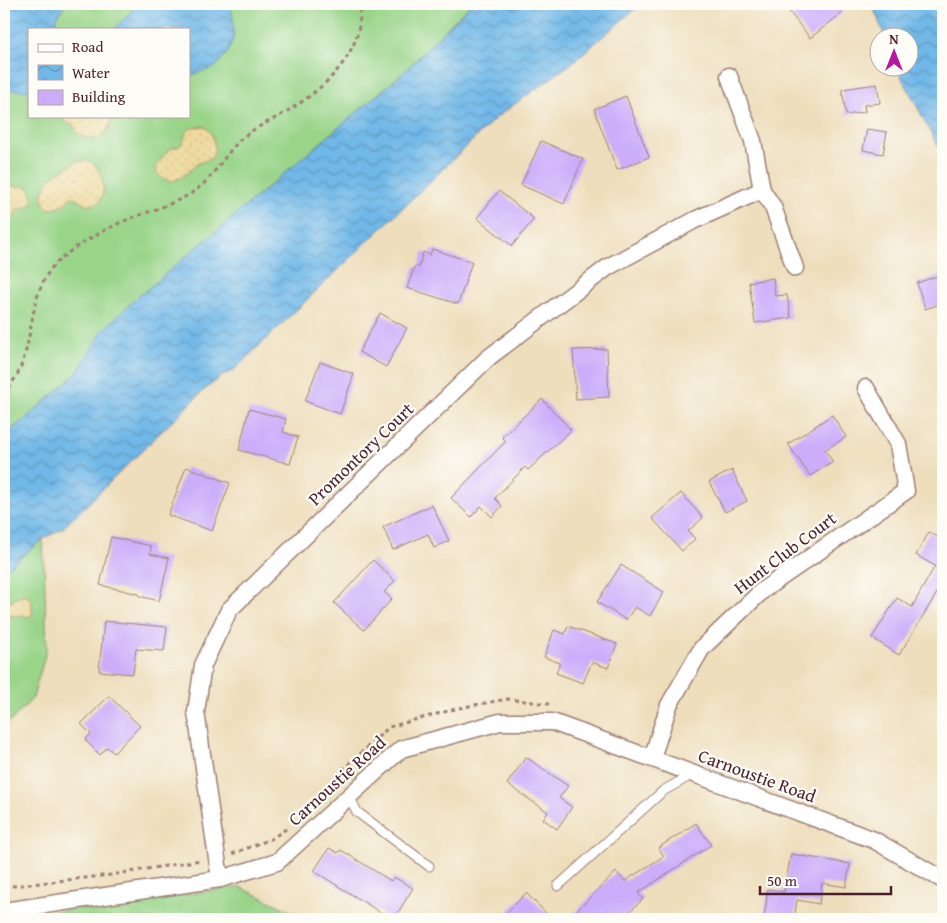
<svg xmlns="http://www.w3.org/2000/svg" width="947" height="923" viewBox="0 0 947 923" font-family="'Gentium Book Plus',serif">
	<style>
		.grass { fill: #99d489; stroke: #727a5a; fill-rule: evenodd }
		.sand { fill: url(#sand-dots); stroke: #9c7c64 }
		.water { fill: url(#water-waves); stroke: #5d6c8a }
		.building { fill: #cbadfa }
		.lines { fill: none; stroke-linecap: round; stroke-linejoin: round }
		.service-casing { stroke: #9c7e74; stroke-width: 11 }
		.minor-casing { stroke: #9c7e74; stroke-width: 19 }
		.path { stroke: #9c7e74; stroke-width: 3; stroke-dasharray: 4 4; stroke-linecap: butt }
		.service { stroke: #fff; stroke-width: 9 }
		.minor { stroke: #fff; stroke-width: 16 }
		.labels { text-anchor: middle; stroke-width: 4.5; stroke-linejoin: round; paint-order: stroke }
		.street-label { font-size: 18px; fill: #4a1f2b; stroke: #fdfcf7 }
	</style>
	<defs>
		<pattern id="sand-dots" width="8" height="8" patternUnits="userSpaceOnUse" patternTransform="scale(1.25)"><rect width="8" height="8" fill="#eeda9e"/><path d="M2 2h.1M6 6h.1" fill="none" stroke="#cebb88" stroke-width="1.8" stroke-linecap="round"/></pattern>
		<pattern id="water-waves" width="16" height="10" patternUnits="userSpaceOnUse" patternTransform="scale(1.25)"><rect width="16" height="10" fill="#70b8e8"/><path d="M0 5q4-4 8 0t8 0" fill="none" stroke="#5e95bc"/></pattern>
	</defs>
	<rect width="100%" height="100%" fill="#fdfcf7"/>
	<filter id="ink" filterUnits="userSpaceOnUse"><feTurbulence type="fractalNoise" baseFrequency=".02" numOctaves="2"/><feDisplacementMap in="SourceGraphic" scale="10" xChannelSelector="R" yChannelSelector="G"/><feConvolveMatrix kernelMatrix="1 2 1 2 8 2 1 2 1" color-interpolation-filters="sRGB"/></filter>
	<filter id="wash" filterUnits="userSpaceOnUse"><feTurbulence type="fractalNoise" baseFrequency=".0096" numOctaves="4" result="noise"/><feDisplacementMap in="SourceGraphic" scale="20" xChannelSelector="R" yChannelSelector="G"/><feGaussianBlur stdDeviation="1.12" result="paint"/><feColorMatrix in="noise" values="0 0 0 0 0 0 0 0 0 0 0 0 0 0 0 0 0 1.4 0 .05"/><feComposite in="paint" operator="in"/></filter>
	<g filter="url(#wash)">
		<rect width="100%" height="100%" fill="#eedebc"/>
		<!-- grass -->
		<g class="grass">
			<path d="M4,4h467l-68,69 -300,257 -28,45 -51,45 -20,15zM29,29h160v87h-160z"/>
			<polygon points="43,539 47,648 33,698 4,728 4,571"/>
			<polygon points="4,879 13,917 240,887 307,919 4,919"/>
		</g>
		<!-- sand -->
		<g class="sand">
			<path d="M62,116h48c5,24 -29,32 -37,9l-8,-3z"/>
			<path d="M203,126c10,4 15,22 9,32 -5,3 -10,3 -15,6 -9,8 -23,24 -36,13 -4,-3 -5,-6 -5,-11l12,-16 13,-5 2,-3 3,-10 3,-3z"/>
			<path d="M79,161c4,0 8,-1 12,1 13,7 20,45 -2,43 -8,0 -11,-8 -18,-8 -3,3 -5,6 -8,8 -24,14 -25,-15 -11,-28 8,-6 19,-12 27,-16z"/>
			<polygon points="12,186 20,186 29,187 33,198 32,205 17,210 12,221 4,223 4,189"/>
			<path d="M22,595l8,2 2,5v13l-4,2c-12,-4 -16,1 -24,-2v-14l9,-1z"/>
		</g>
		<!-- water -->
		<g class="water">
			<polygon points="4,4 65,4 57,17 54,29 29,29 29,91 4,89"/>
			<polygon points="135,4 230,4 233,18 234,37 228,52 215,67 189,76 189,29 114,29 129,14"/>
			<polygon points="471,4 641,4 568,66 498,116 234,370 222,376 203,391 63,528 43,539 4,571 4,435 24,420 75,375 103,330 131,303 403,73"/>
			<polygon points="872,4 943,4 943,156 897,68 910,68 910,38 885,37"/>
		</g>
		<g id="blocks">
			<!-- building -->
			<g class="building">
				<polygon points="796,4 835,4 842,13 810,38 788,10"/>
				<polygon points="877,84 880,103 864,105 865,112 846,115 842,89"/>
				<polygon points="626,96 649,157 617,170 594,109"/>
				<polygon points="867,129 887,132 883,154 863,150"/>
				<polygon points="541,141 583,159 564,204 521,185"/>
				<polygon points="499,191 534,219 512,246 477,218"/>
				<polygon points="432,249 472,262 458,304 407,288 415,266 419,267 423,252 430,255"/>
				<polygon points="943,274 943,303 925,309 917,283"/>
				<polygon points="773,278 775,296 787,295 791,318 755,323 749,282"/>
				<polygon points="380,313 407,328 386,367 359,352"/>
				<polygon points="607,349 609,397 576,399 573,350"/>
				<polygon points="320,362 354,374 340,414 305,401"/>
				<polygon points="542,399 571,430 528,470 525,467 495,498 502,506 492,517 481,506 471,517 451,498 506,441 502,437"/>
				<polygon points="249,409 286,419 283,432 298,437 290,464 239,450"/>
				<polygon points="832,415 846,437 825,450 833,462 810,476 788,444"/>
				<polygon points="186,467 230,483 212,531 168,515"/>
				<polygon points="732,470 747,501 725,512 709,482"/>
				<polygon points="681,493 703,518 688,531 695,539 682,551 652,518"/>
				<polygon points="432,505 449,541 434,548 428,534 393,550 383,527"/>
				<polygon points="929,532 943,540 943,597 937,593 899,655 872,638 897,598 912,607 935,566 916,555"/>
				<polygon points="111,537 151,546 150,554 169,558 159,601 139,596 139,594 100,585"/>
				<polygon points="373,560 395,581 384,592 392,599 364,630 334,603"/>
				<polygon points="621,565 664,592 650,616 635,607 626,620 597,602"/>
				<polygon points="104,621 167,627 164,651 136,649 133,674 99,671"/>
				<polygon points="568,626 617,644 608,668 592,662 583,683 556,673 560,663 544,657 554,630 565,634"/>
				<polygon points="109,696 140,726 114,753 107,747 100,755 85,740 91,734 81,724"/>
				<polygon points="526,757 568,786 559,798 572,807 557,829 543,819 548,812 507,784"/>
				<polygon points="696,823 711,845 638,893 643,899 622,919 568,919 616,872 625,881 664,856 658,848"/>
				<polygon points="329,848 338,853 341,850 391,881 394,877 413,888 394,919 391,919 314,871"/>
				<polygon points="791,854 850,864 846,887 822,883 819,904 797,900 794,919 764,918 768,889 784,892"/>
				<polygon points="526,893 552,919 500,919"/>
			</g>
		</g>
	</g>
	<g filter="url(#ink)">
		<use href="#blocks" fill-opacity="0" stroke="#9c7e74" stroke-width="1"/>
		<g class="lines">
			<defs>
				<g id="service">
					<polyline points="349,796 357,812 429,866"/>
					<polyline points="558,886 663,791 693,774"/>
				</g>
				<g id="minor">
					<polyline points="729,76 753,141 762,190 773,207 795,268"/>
					<polyline points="652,758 669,705 702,648 763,590 906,491 898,444 866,388"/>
					<polyline points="220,879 196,712 203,665 229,610 488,358 608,267 695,220 762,190"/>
					<polyline points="4,911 220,879 277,862 401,749 500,722 552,722 874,840 943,880"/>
				</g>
			</defs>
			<!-- service casing -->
			<use href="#service" class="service-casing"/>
			<!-- minor casing -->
			<use href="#minor" class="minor-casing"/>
			<!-- path -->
			<g class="path">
				<path d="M4,395c5,-9 14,-19 17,-29 14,-35 8,-78 38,-106 15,-13 36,-25 54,-34 25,-12 53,-18 77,-32 22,-13 32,-36 49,-53 12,-12 28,-18 42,-26 30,-18 63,-42 75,-77 4,-11 4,-23 4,-34"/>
				<polyline points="317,801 342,770 389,727 459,708 507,699 549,704"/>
				<polyline points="232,854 271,839 289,827"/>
				<polyline points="4,887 111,875 201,860"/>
			</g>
			<!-- service -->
			<use href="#service" class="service"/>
			<!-- minor -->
			<use href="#minor" class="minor"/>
		</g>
	</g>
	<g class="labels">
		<!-- street labels -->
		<g class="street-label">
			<text transform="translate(361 454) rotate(-44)" y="6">Promontory Court</text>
			<text transform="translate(785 553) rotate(-37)" y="6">Hunt Club Court</text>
			<text transform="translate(757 776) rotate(20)" y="6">Carnoustie Road</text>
			<text transform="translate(337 781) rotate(-42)" y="6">Carnoustie Road</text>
		</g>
	</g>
	<!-- margin -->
	<rect width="947" height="923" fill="none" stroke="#fdfcf7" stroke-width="20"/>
	<!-- legend -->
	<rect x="28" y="28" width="162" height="90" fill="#fdfcf7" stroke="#b5a4a5"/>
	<rect x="38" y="44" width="25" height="8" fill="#ffffff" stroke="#b5a4a5"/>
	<text x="72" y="52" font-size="15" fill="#4a1f2b">Road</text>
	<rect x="38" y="65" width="25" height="15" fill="url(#water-waves)" stroke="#b5a4a5"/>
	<text x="72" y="78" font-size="15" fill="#4a1f2b">Water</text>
	<rect x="38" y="90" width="25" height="15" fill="#cbadfa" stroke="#b5a4a5"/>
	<text x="72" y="102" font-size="15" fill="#4a1f2b">Building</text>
	<!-- north arrow -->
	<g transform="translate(894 52)"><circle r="24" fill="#fdfcf7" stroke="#b5a4a5"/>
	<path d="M0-4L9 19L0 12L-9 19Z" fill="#b5179e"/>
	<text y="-8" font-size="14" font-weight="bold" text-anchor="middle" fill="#4a1f2b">N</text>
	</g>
	<!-- scale -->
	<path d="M760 886v8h131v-8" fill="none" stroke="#4a1f2b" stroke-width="2.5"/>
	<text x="767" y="886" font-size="15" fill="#4a1f2b" stroke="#fdfcf7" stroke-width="4" paint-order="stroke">50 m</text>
</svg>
